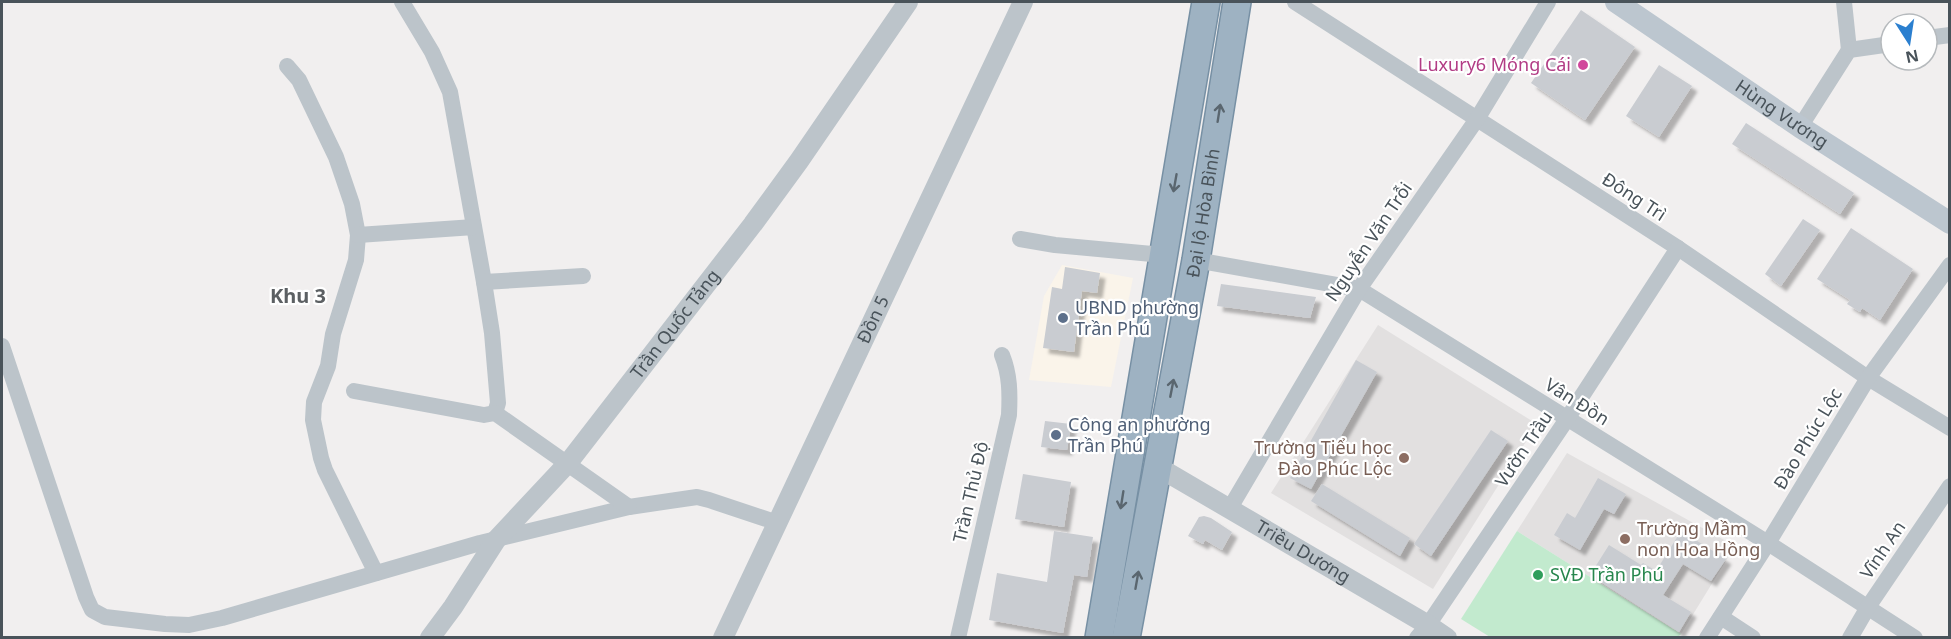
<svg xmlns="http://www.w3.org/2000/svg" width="1951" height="639" viewBox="0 0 1951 639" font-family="'Noto Sans',sans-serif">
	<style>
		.commercial { fill: #faf4ea }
		.education { fill: #e2e0e0 }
		.green { fill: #c2eace }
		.building { fill: #c9ccd1; filter: url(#shadow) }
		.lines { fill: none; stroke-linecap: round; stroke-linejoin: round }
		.trunk-casing { stroke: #7790a4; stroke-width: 30 }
		.minor { stroke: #bcc4ca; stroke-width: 16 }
		.tertiary { stroke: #bcc4ca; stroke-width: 20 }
		.secondary { stroke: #bcc6cf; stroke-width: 22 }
		.trunk { stroke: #9eb2c2; stroke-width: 27 }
		.oneway { stroke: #5a666f }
		.hotel-dot { fill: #d1479c; stroke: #fff; stroke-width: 2 }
		.service-dot { fill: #5c6f8a; stroke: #fff; stroke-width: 2 }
		.education-dot { fill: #8d6e63; stroke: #fff; stroke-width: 2 }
		.leisure-dot { fill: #2e9e5b; stroke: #fff; stroke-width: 2 }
		.labels { text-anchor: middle; stroke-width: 4.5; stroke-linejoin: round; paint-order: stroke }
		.hotel-label { font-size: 18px; fill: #b23c85; stroke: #fff; text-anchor: end }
		.street-label { font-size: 18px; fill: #49535a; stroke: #fff }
		.service-label { font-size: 18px; fill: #4e5e75; stroke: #fff; text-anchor: start }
		.education-label { font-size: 18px; fill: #785e54; stroke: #fff; text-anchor: end }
		.leisure-label { font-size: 18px; fill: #27864d; stroke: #fff; text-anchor: start }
		.neighbourhood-label { font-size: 20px; font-weight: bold; fill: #5c6063; stroke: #fff }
	</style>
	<defs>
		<filter id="shadow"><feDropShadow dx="5.5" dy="5.5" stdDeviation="1.5" flood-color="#0004"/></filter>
	</defs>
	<rect width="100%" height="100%" fill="#f1efef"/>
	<!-- commercial -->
	<polygon class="commercial" points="1062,265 1133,278 1111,387 1029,380 1044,296"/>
	<!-- education -->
	<g class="education">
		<polygon points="1378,325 1537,424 1433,589 1271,493"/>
		<polygon points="1567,453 1735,546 1681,634 1517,531"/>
	</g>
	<!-- green -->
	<polygon class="green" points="1517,531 1681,634 1679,636 1490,637 1461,619"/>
	<!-- building -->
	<g class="building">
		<polygon points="1581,10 1635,47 1585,120 1531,83"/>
		<polygon points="1659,65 1692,86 1659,137 1626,116"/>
		<polygon points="1746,123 1854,193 1840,214 1732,144"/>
		<polygon points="1803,219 1820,230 1781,286 1765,274"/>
		<polygon points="1851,228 1913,269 1880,320 1862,308 1860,312 1847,304 1850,300 1817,279"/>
		<polygon points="1065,267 1100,273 1097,293 1082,291 1074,352 1043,348 1052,287 1062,289"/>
		<polygon points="1221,284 1316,297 1310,318 1217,306"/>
		<polygon points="1356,360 1377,372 1311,489 1290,478"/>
		<polygon points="1045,421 1071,424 1067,450 1041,447"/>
		<polygon points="1491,430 1508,441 1431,556 1414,544"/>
		<polygon points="1023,474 1071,482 1064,527 1015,519"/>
		<polygon points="1598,478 1626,494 1614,514 1604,509 1580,550 1554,535 1567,513 1575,518"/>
		<polygon points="1322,484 1410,538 1400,556 1311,501"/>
		<polygon points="1204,516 1211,518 1232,532 1222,550 1205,540 1203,544 1188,536 1199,517"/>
		<polygon points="1054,531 1093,537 1087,577 1074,575 1063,633 989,620 997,573 1047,582"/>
		<polygon points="1681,531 1726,559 1711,581 1683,564 1663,595 1691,612 1679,632 1590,575 1609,545 1641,565 1643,563 1656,571"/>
	</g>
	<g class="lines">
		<defs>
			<g id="trunk">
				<polyline points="1099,638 1206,2"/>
				<path id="s5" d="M1126,638l70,-378 41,-258"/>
			</g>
		</defs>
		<!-- trunk casing -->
		<use href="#trunk" class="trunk-casing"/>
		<!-- minor -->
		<g class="minor">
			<polyline points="402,2 432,52 450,92 484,282 492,333 498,403 495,413"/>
			<polyline points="1295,2 1678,248 1868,378 1950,428"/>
			<polyline points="1844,2 1849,50"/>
			<polyline points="1927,38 1950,35"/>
			<polyline points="287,66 299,80 336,157 352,204 358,235 356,260 333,334 328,366 314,402 313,420 321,458 325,470 376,573"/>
			<polyline points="1800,127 1849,50 1891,44"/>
			<polyline points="358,235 474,227"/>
			<polyline points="1020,239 1055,245 1163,255"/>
			<polyline points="1196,260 1359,289 1768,543 1915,638"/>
			<polyline points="484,282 583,276"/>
			<polyline points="2,346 86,597 92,610 105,617 165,624 189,625 222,618 480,543 629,507 697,497 709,500 778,523"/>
			<polyline points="354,391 484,415 495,413 629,507"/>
			<polyline points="1230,508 1359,289 1477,119 1548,2"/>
			<polyline points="1721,617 1753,638"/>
			<path d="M958,638l51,-223c1,-22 1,-40 -7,-60"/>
			<polyline points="1417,638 1428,625 1567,419 1678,248"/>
			<polyline points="1707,638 1768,543 1868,378 1950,265"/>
			<polyline points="1850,638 1868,607 1950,486"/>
		</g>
		<!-- tertiary -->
		<g class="tertiary">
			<path id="s1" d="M1158,467l270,158 19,13"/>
			<path id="s2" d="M430,638l23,-31 43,-67 72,-77 185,-239 46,-63 109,-159"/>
			<path id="s3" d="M723,638l300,-636"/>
		</g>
		<!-- secondary -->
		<path class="secondary" id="s4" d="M1616,2l184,125 150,96"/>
		<!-- trunk -->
		<use href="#trunk" class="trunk"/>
	</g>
	<!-- one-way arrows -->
	<defs><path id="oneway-shaft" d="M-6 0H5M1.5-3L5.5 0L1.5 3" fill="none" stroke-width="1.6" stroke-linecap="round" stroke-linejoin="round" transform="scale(1.5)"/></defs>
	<g class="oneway">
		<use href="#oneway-shaft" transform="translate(1219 113) rotate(-81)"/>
		<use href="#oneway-shaft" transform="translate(1175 183) rotate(100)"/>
		<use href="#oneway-shaft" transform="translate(1172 388) rotate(-79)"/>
		<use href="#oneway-shaft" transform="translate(1122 500) rotate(99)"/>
		<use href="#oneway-shaft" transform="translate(1137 580) rotate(-80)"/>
	</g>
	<!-- markers -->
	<circle class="hotel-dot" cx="1583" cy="65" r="6"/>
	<g class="service-dot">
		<circle cx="1063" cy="318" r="6"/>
		<circle cx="1056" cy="435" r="6"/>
	</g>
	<g class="education-dot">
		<circle cx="1404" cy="458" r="6"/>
		<circle cx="1625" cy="539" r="6"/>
	</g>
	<circle class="leisure-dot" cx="1538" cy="575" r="6"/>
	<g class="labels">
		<!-- hotel labels -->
		<g class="hotel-label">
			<text x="1571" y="71">Luxury6 Móng Cái</text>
		</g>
		<!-- street labels -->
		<g class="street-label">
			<text dy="6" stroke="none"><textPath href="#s4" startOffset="200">Hùng Vương</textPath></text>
			<text transform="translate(1634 197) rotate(33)" y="6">Đông Trì</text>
			<text dy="6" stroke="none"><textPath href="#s5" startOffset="432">Đại lộ Hòa Bình</textPath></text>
			<text transform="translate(1369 242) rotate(-56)" y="6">Nguyễn Văn Trỗi</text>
			<text dy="6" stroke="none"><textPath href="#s3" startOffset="352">Đồn 5</textPath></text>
			<text dy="6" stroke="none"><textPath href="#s2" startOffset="399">Trần Quốc Tảng</textPath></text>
			<text transform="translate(1577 402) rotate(32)" y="6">Vân Đồn</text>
			<text transform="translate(1808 439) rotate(-59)" y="6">Đào Phúc Lộc</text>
			<text transform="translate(1524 449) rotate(-56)" y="6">Vườn Trầu</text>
			<text transform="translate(971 492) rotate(-77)" y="6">Trần Thủ Độ</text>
			<text transform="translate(1883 550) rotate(-56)" y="6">Vĩnh An</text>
			<text dy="6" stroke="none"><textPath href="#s1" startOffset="168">Triều Dương</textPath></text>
		</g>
		<!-- service labels -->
		<g class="service-label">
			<text x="1075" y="314">UBND phường<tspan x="1075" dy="21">Trần Phú</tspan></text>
			<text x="1068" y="431">Công an phường<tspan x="1068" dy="21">Trần Phú</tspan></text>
		</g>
		<!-- education labels -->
		<g class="education-label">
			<text x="1392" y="454">Trường Tiểu học<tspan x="1392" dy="21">Đào Phúc Lộc</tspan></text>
			<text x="1637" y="535" text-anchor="start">Trường Mầm<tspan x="1637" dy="21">non Hoa Hồng</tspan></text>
		</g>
		<!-- leisure labels -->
		<g class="leisure-label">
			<text x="1550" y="581">SVĐ Trần Phú</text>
		</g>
		<!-- neighbourhood labels -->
		<g class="neighbourhood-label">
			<text x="298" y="303">Khu 3</text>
		</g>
	</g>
	<!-- border -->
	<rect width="1951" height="639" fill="none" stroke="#49535a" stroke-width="6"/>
	<!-- north arrow -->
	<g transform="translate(1909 42) rotate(168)"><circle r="28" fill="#ffffff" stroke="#b6babd" stroke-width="1.5"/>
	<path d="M0-4.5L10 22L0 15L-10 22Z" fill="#2b7fcf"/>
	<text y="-9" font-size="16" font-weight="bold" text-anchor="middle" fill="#49535a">N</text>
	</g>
</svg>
